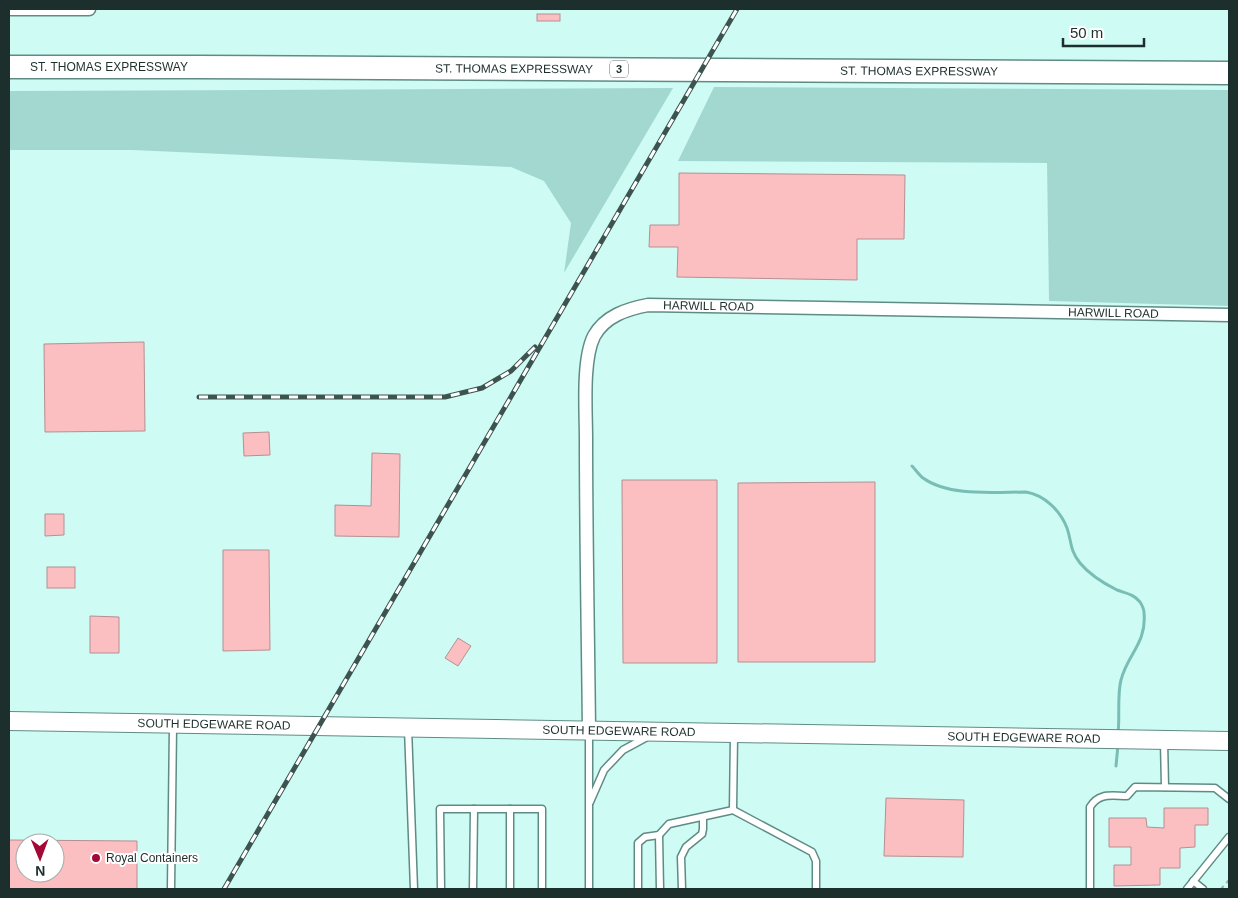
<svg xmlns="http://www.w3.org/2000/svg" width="1238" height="898" viewBox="0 0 1238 898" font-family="Helvetica,sans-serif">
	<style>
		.green { fill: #a3d8d1 }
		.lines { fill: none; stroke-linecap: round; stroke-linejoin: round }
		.stream { stroke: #79bdb5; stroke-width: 3 }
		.building { fill: #fbbec1; stroke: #b68f91; fill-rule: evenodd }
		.service-casing { stroke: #608b85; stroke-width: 9 }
		.minor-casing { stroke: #608b85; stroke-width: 15 }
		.secondary-casing { stroke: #608b85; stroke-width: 20 }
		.motorway-casing { stroke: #608b85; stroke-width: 25 }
		.path { stroke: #91b5b0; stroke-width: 2; stroke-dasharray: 4 4; stroke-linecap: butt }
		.service { stroke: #fff; stroke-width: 6 }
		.minor { stroke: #fff; stroke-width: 12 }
		.secondary { stroke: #fff; stroke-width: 18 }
		.motorway { stroke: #fff; stroke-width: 22 }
		.rail-casing { stroke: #3c5350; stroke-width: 5 }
		.rail { stroke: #fff; stroke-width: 3; stroke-dasharray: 9; stroke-linecap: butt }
		.poi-dot { fill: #a40837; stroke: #fff; stroke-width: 2 }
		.labels { text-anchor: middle; stroke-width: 4; stroke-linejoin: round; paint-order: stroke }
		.shield { fill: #fff; stroke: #616d6c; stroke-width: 1 }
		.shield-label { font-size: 11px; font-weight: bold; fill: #1d2f2d }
		.street-label { font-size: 12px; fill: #1d2f2d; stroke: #fff }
		.poi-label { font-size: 12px; fill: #1d2f2d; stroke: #fff; text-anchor: start }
	</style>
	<rect width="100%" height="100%" fill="#cefcf5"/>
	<!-- green -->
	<g class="green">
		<polygon points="714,87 1229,90 1229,306 1049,301 1047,163 678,161"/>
		<polygon points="673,88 564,273 571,223 544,181 511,167 132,150 9,150 9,91"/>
	</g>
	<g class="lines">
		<!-- stream -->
		<g class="stream">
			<path d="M912,466c4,4 7,9 11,12 26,19 72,14 103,14 18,3 34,18 41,36 5,14 2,21 13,35 9,11 25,21 37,27 8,3 17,4 23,12 2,3 4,8 4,11 3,30 -17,42 -23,67 -4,14 -1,38 -3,53"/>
			<polyline points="1116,766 1118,745"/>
		</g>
	</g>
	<!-- building -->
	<g class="building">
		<rect x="537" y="14" width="23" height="7"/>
		<polygon points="679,173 905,175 904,239 857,239 857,280 677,277 678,247 649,247 650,225 679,225"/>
		<polygon points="144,342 145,431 45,432 44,344"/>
		<polygon points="269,432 270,455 244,456 243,433"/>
		<polygon points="372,453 400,454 399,537 335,536 335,505 371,506"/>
		<polygon points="622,480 717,480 717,663 623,663"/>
		<polygon points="875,482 875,662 738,662 738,483"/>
		<polygon points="45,514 64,514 64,535 45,536"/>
		<polygon points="223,550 269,550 270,650 223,651"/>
		<rect x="47" y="567" width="28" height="21"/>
		<polygon points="90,616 119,617 119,653 90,653"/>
		<polygon points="458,638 471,646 458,666 445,658"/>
		<polygon points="886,798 964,800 963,857 884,856"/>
		<polygon points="1164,808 1208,808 1208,825 1195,825 1195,847 1180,848 1180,868 1160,868 1160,885 1114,886 1114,865 1131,865 1131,847 1109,847 1109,818 1146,818 1147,827 1164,828"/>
		<path d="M9,840l128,1v48h-128zM25,843h30v30h-30z"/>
	</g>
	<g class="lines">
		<defs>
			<g id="service">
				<polyline points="408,728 414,889"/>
				<polyline points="589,733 589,889"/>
				<polyline points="1164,741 1165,787"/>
				<polyline points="590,802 604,770 623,750 647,737"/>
				<polyline points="510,809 510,889"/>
				<polyline points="733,810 734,735"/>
				<polyline points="659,835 660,889"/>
				<polyline points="1193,881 1203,889"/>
				<polyline points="171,889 173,726"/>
				<polyline points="441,889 440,809 542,809 542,889"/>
				<polyline points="473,889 474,809"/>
				<polyline points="638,889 638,843 645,837 659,835 669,824 733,810 812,852 816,861 816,889"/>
				<polyline points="682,889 681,857 686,847 702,834 703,829 703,817"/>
				<path d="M1090,889v-82c9,-15 22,-11 37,-11l8,-9 80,1 14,11"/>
				<polyline points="1187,889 1229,837"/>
			</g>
			<g id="minor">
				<polyline points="9,9 89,9"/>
				<path id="s1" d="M589,731c-1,-98 -3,-195 -3,-293 0,-27 -4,-78 8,-102 11,-20 33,-27 54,-31l581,10"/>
			</g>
			<g id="secondary">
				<path id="s2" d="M9,721l1220,20"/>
			</g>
			<g id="motorway">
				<path id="s3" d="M9,67h186l1034,6"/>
			</g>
		</defs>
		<!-- service casing -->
		<use href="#service" class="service-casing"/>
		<!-- minor casing -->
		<use href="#minor" class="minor-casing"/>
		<!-- secondary casing -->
		<use href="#secondary" class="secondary-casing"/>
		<!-- motorway casing -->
		<use href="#motorway" class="motorway-casing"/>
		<!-- path -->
		<polyline class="path" points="1221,889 1229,880"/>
		<!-- service -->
		<use href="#service" class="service"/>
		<!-- minor -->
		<use href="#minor" class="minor"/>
		<!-- secondary -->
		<use href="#secondary" class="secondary"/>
		<!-- motorway -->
		<use href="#motorway" class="motorway"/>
		<defs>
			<g id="rail">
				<polyline points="199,397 445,397 482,388 511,371 535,347"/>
				<polyline points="224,889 737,9"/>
			</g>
		</defs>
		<!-- rail casing -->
		<use href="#rail" class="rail-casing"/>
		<!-- rail -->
		<use href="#rail" class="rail"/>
	</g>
	<!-- markers -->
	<circle class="poi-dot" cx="96" cy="858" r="5"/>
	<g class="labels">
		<!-- shield labels -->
		<rect class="shield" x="610" y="60.5" width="18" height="17" rx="4"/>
		<g class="shield-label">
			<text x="619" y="73">3</text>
		</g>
		<!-- street labels -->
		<g class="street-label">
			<text dy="4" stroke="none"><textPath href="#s3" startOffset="100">ST. THOMAS EXPRESSWAY</textPath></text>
			<text dy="4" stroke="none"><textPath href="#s3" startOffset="505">ST. THOMAS EXPRESSWAY</textPath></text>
			<text dy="4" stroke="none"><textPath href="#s3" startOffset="910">ST. THOMAS EXPRESSWAY</textPath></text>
			<text dy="4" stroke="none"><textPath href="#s1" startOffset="521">HARWILL ROAD</textPath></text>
			<text dy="4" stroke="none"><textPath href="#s1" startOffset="926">HARWILL ROAD</textPath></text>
			<text dy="4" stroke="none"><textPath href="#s2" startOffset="205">SOUTH EDGEWARE ROAD</textPath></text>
			<text dy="4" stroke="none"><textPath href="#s2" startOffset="610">SOUTH EDGEWARE ROAD</textPath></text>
			<text dy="4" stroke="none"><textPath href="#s2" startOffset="1015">SOUTH EDGEWARE ROAD</textPath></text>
		</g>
		<!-- poi labels -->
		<g class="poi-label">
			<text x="106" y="862">Royal Containers</text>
		</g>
	</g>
	<!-- border -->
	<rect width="1238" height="898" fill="none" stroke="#1d2f2d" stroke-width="20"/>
	<!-- north arrow -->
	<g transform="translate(40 858) rotate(179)"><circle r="24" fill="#ffffff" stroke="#a5acab"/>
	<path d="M0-4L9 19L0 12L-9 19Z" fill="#a40837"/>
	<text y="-8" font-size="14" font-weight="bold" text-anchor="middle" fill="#1d2f2d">N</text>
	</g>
	<!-- scale -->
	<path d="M1063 38v8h81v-8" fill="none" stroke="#1d2f2d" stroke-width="2.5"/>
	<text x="1070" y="38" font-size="15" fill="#1d2f2d" stroke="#ffffff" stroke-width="4" paint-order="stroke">50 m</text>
</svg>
